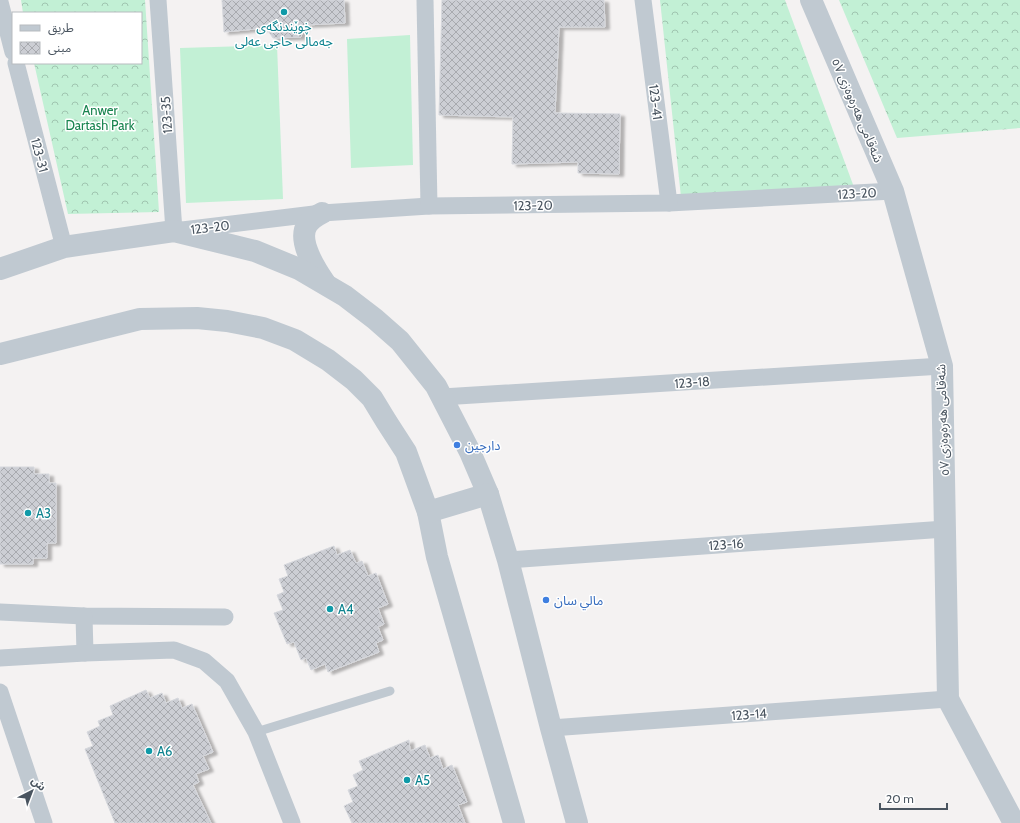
<svg xmlns="http://www.w3.org/2000/svg" width="1020" height="823" viewBox="0 0 1020 823" font-family="Cabin,'Noto Sans Arabic',sans-serif">
	<style>
		.forest { fill: url(#forest-crowns) }
		.garden { fill: #c2f0d5 }
		.building { fill: url(#building-cross-hatch); stroke: #d6d8dd; filter: url(#shadow) }
		.lines { fill: none; stroke-linecap: round; stroke-linejoin: round }
		.service { stroke: #c0c9d1; stroke-width: 9 }
		.minor { stroke: #c0c9d1; stroke-width: 17 }
		.tertiary { stroke: #c0c9d1; stroke-width: 22 }
		.culture-dot { fill: #0f9aa8; stroke: #fff; stroke-width: 1.5 }
		.shop-dot { fill: #3f7fe0; stroke: #fff; stroke-width: 1.5 }
		.labels { text-anchor: middle; stroke-width: 3; stroke-linejoin: round; paint-order: stroke }
		.culture-label { font-size: 13px; fill: #0d838f; stroke: #fff; text-anchor: start }
		.street-label { font-size: 13px; fill: #4a5560; stroke: #fff }
		.park-label { font-size: 13px; fill: #18844f; stroke: #fff }
		.shop-label { font-size: 13px; fill: #366cbe; stroke: #fff; text-anchor: start }
	</style>
	<defs>
		<pattern id="forest-crowns" width="20" height="18" patternUnits="userSpaceOnUse"><rect width="20" height="18" fill="#c2f0d5"/><path d="M2 6a3 3 0 1 1 6 0M12 15a3 3 0 1 1 6 0" fill="none" stroke="#a0c5b0"/></pattern>
		<pattern id="building-cross-hatch" width="8" height="8" patternUnits="userSpaceOnUse"><rect width="8" height="8" fill="#ccced4"/><path d="M0 0l8 8M0 8l8-8" fill="none" stroke="#a8aaaf"/></pattern>
		<filter id="shadow"><feDropShadow dx="4.5" dy="2.5" stdDeviation="1" flood-color="#0004"/></filter>
	</defs>
	<rect width="100%" height="100%" fill="#f4f2f2"/>
	<!-- forest -->
	<g class="forest">
		<polygon points="21,0 145,0 159,212 68,214 34,63 141,63 141,13 23,13"/>
		<polygon points="660,0 785,0 855,190 681,197"/>
		<polygon points="839,0 1020,0 1020,128 897,138"/>
	</g>
	<!-- garden -->
	<g class="garden">
		<polygon points="410,35 413,165 351,168 347,39"/>
		<polygon points="277,45 283,199 186,203 180,48"/>
	</g>
	<!-- building -->
	<g class="building">
		<polygon points="222,0 344,0 345,23 305,25 301,37 273,38 266,28 224,32"/>
		<polygon points="442,0 604,0 605,27 559,27 555,113 620,114 619,174 578,173 578,162 512,164 513,117 439,115"/>
		<polygon points="0,467 34,467 34,474 49,474 49,483 56,483 56,543 47,543 47,558 33,558 33,564 0,564"/>
		<polygon points="334,546 337,555 350,550 356,563 362,561 368,576 376,573 388,604 378,608 384,624 378,627 383,640 376,643 379,652 328,672 325,664 311,670 306,658 301,660 294,642 287,644 274,613 283,610 277,595 284,592 279,579 288,576 284,565"/>
		<polygon points="146,690 150,698 162,693 166,703 178,698 182,708 192,704 213,752 203,756 209,769 196,774 199,782 193,785 211,823 115,823 85,749 93,746 87,732 100,726 98,721 113,715 110,706"/>
		<polygon points="409,740 410,751 425,745 430,758 438,755 443,769 452,765 467,802 458,805 465,823 352,823 344,806 353,802 348,790 358,786 353,775 363,770 359,761"/>
	</g>
	<g class="lines">
		<!-- service -->
		<polyline class="service" points="256,732 390,691"/>
		<!-- minor -->
		<g class="minor">
			<polyline points="158,0 174,231 322,213 429,206 669,203 893,191"/>
			<polyline points="425,0 429,206"/>
			<polyline points="643,0 669,203"/>
			<polyline points="0,2 13,52"/>
			<polyline points="16,63 64,247"/>
			<polyline points="442,397 942,366"/>
			<polyline points="508,560 945,529"/>
			<polyline points="0,612 84,616 225,617"/>
			<polyline points="84,616 85,653"/>
			<polyline points="0,658 85,653 174,650 204,661 227,681 256,732 292,823"/>
			<polyline points="0,692 44,823"/>
			<polyline points="551,728 948,699"/>
		</g>
		<!-- tertiary -->
		<g class="tertiary">
			<polyline points="811,0 893,191 942,366 948,699 1014,823"/>
			<path d="M322,213c-6,3 -11,6 -15,12 -10,16 9,45 18,58"/>
			<polyline points="0,269 64,247 174,231 255,251 299,269 345,296 375,319 400,341 436,386 470,452 488,494 508,560 551,728 577,823"/>
			<polyline points="0,354 140,319 197,318 227,321 263,328 295,340 328,360 354,380 372,398 386,421 406,452 428,512 437,557 514,823"/>
			<polyline points="428,512 488,494"/>
		</g>
	</g>
	<!-- markers -->
	<g class="culture-dot">
		<circle cx="284" cy="12" r="4"/>
		<circle cx="28" cy="513" r="4"/>
		<circle cx="330" cy="609" r="4"/>
		<circle cx="149" cy="751" r="4"/>
		<circle cx="407" cy="780" r="4"/>
	</g>
	<g class="shop-dot">
		<circle cx="457" cy="445" r="4"/>
		<circle cx="546" cy="600" r="4"/>
	</g>
	<g class="labels">
		<!-- culture labels -->
		<g class="culture-label">
			<text x="284" y="31" text-anchor="middle">خوێندنگەی<tspan x="284" dy="15">جەماڵی حاجی عەلی</tspan></text>
			<text x="36" y="518">A3</text>
			<text x="338" y="614">A4</text>
			<text x="157" y="756">A6</text>
			<text x="415" y="785">A5</text>
		</g>
		<!-- street labels -->
		<g class="street-label">
			<text transform="translate(656 102) rotate(83)" y="5">123-41</text>
			<text transform="translate(858 110) rotate(67)" y="5">شەقامی هەرەوەزی ٥٧</text>
			<text transform="translate(166 115) rotate(-94)" y="5">123-35</text>
			<text transform="translate(40 155) rotate(75)" y="5">123-31</text>
			<text transform="translate(857 193) rotate(-3)" y="5">123-20</text>
			<text transform="translate(533 205) rotate(-1)" y="5">123-20</text>
			<text transform="translate(210 227) rotate(-7)" y="5">123-20</text>
			<text transform="translate(692 382) rotate(-4)" y="5">123-18</text>
			<text transform="translate(942 420) rotate(-92)" y="5">شەقامی هەرەوەزی ٥٧</text>
			<text transform="translate(726 544) rotate(-4)" y="5">123-16</text>
			<text transform="translate(749 714) rotate(-4)" y="5">123-14</text>
		</g>
		<!-- park labels -->
		<g class="park-label">
			<text x="100" y="115">Anwer<tspan x="100" dy="15">Dartash Park</tspan></text>
		</g>
		<!-- shop labels -->
		<g class="shop-label">
			<text x="465" y="450">دارجين</text>
			<text x="554" y="605">مالي سان</text>
		</g>
	</g>
	<!-- legend -->
	<rect x="12" y="12" width="130" height="52" fill="#ffffff" stroke="#b7bbbf"/>
	<rect x="20" y="25" width="20" height="6" fill="#c0c9d1" stroke="#b7bbbf"/>
	<text x="48" y="32" font-size="12" fill="#4a5560">طريق</text>
	<rect x="20" y="42" width="20" height="12" fill="url(#building-cross-hatch)" stroke="#b7bbbf"/>
	<text x="48" y="52" font-size="12" fill="#4a5560">مبنى</text>
	<!-- north arrow -->
	<g transform="translate(32 791) rotate(42)" stroke="#ffffff" stroke-width="3" paint-order="stroke">
	<path d="M0-3L7 15L0 10L-7 15Z" fill="#4a5560"/>
	<text y="-6" font-size="11" font-weight="bold" text-anchor="middle" fill="#4a5560">ش</text>
	</g>
	<!-- scale -->
	<path d="M880 803v6h67v-6" fill="none" stroke="#4a5560" stroke-width="2"/>
	<text x="886" y="803" font-size="12" fill="#4a5560" stroke="#ffffff" stroke-width="3" paint-order="stroke">20 m</text>
</svg>
